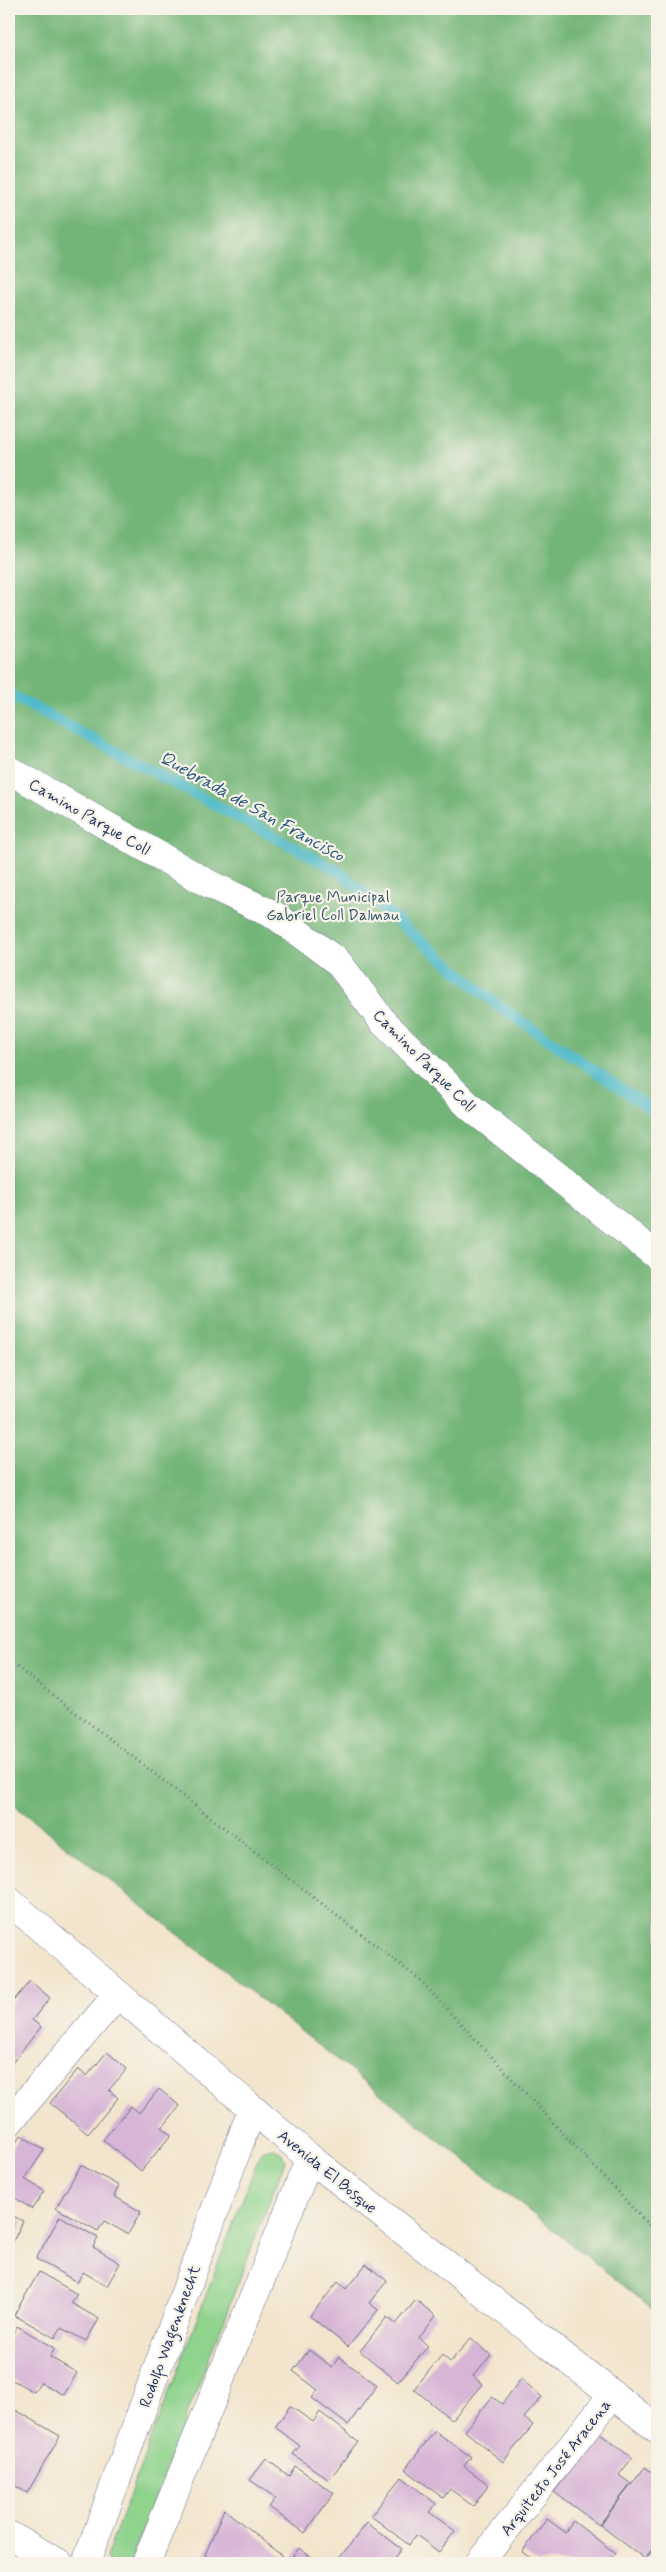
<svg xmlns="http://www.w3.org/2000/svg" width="666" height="2572" viewBox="0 0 666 2572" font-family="Mynerve,sans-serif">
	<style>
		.green { fill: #8fd38d; stroke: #558176 }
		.forest { fill: #73b578; stroke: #47726b }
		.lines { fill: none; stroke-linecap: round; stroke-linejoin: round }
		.stream { stroke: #4db9c8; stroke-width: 11 }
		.building { fill: #d7b5d6 }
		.minor-casing { stroke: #676f85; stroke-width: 29 }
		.path { stroke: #676f85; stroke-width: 3; stroke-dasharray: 1 4; stroke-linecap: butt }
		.minor { stroke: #fff; stroke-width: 28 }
		.labels { text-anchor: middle; stroke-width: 4.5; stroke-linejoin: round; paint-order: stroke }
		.street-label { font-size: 16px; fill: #1b2f5e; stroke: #f7f3e8 }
		.park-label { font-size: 16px; fill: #38586a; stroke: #f7f3e8 }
		.water-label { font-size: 18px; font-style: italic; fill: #2a587e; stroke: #f7f3e8 }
	</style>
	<rect width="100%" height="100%" fill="#f7f3e8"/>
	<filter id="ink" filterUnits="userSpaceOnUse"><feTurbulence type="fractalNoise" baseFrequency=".02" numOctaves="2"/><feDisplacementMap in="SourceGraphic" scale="10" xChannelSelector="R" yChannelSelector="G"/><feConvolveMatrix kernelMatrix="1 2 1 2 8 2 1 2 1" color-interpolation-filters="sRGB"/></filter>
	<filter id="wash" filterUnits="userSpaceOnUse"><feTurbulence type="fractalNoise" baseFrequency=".0096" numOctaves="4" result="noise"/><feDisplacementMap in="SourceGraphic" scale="20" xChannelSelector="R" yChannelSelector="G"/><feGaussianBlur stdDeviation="1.12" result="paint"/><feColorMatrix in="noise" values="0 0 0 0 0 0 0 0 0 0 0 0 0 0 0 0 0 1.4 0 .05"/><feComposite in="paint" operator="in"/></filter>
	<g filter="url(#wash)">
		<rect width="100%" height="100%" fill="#f3e5cd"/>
		<!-- green -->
		<polygon class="green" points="272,2148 282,2153 285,2161 130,2563 107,2563 106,2557 261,2151"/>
		<!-- forest -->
		<polygon class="forest" points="9,9 657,9 657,2312 9,1801"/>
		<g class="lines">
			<!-- stream -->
			<polyline class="stream" points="9,694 338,871 496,1004 657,1113"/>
		</g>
		<g id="blocks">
			<!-- building -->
			<g class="building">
				<polygon points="30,1981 50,1998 32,2020 41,2027 12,2063 9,2061 9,2006"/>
				<polygon points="107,2052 127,2069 109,2090 118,2098 88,2134 50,2103 78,2069 87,2076"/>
				<polygon points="159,2089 180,2106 162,2128 171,2135 141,2171 103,2140 131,2106 139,2113"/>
				<polygon points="21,2135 44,2150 25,2179 44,2191 32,2209 9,2194 9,2153"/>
				<polygon points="81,2165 119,2186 114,2196 141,2212 128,2234 104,2221 98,2231 56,2208"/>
				<polygon points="9,2214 23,2221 9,2250"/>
				<polygon points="60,2216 98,2238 93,2247 120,2263 107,2286 83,2272 77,2282 36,2259"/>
				<polygon points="366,2264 387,2281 369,2303 378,2310 348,2347 310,2316 338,2282 346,2289"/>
				<polygon points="39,2272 77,2294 71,2303 99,2319 86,2341 61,2328 55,2338 14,2315"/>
				<polygon points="416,2300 436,2316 419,2338 428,2346 398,2382 360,2351 387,2317 396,2324"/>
				<polygon points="17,2326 55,2348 50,2357 77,2373 64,2395 40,2382 34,2392 9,2378 9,2341"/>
				<polygon points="471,2338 491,2355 473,2376 482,2384 452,2420 414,2389 442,2355 450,2362"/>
				<polygon points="309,2350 332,2367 339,2357 377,2385 348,2425 312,2398 318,2390 293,2371"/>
				<polygon points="521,2379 542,2397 524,2418 533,2425 503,2462 465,2431 492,2397 502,2404"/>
				<polygon points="9,2406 60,2436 27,2493 9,2482"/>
				<polygon points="290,2406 313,2422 320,2412 358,2441 329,2480 293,2454 300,2446 275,2427"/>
				<polygon points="435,2431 471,2457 464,2466 489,2485 473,2506 450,2489 443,2498 405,2469"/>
				<polygon points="599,2433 632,2458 619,2475 631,2484 599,2525 554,2492"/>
				<polygon points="266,2459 289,2476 295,2466 334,2493 305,2533 269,2507 276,2498 250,2480"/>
				<polygon points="645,2467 657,2476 657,2542 645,2559 600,2525"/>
				<polygon points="402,2477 436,2504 429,2512 455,2531 439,2552 416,2535 409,2545 371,2516"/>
				<polygon points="224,2509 282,2556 276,2563 215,2563 205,2555"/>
				<polygon points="547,2519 565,2532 573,2521 615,2553 607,2563 537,2563 522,2552"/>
				<polygon points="367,2523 402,2549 395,2558 402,2563 340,2563 337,2561"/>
				<polygon points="657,2544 657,2563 651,2563 646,2559"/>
				<polygon points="299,2548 319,2563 288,2563"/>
			</g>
		</g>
	</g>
	<g filter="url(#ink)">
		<use href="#blocks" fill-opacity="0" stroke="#676f85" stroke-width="1"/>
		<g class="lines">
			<defs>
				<g id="minor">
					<polyline points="9,770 209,884 276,916 338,962 384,1023 470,1107 657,1256"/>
					<polyline points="9,1901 310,2158 657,2429"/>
					<polyline points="9,2122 118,1994"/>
					<polyline points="9,2535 59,2563"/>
					<polyline points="86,2563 252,2109"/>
					<polyline points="146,2563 310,2158"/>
					<polyline points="479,2563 613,2394"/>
				</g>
			</defs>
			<!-- minor casing -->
			<use href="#minor" class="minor-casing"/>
			<!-- path -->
			<polyline class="path" points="9,1661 419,1979 657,2234"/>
			<!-- minor -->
			<use href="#minor" class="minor"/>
		</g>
	</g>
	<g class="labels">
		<!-- street labels -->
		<g class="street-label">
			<text transform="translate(90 816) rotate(30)" y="6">Camino Parque Coll</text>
			<text transform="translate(425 1060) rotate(45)" y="6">Camino Parque Coll</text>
			<text transform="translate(328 2171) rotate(39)" y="6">Avenida El Bosque</text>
			<text transform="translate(169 2336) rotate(-70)" y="6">Rodolfo Wagenknecht</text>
			<text transform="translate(555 2467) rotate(-52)" y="6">Arquitecto José Aracena</text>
		</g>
		<!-- park labels -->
		<g class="park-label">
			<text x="333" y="902">Parque Municipal<tspan x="333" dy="18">Gabriel Coll Dalmau</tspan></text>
		</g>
		<!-- water labels -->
		<g class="water-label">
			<text transform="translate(252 806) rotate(29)" y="6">Quebrada de San Francisco</text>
		</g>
	</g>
	<!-- margin -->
	<rect width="666" height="2572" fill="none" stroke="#f7f3e8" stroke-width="30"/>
</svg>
